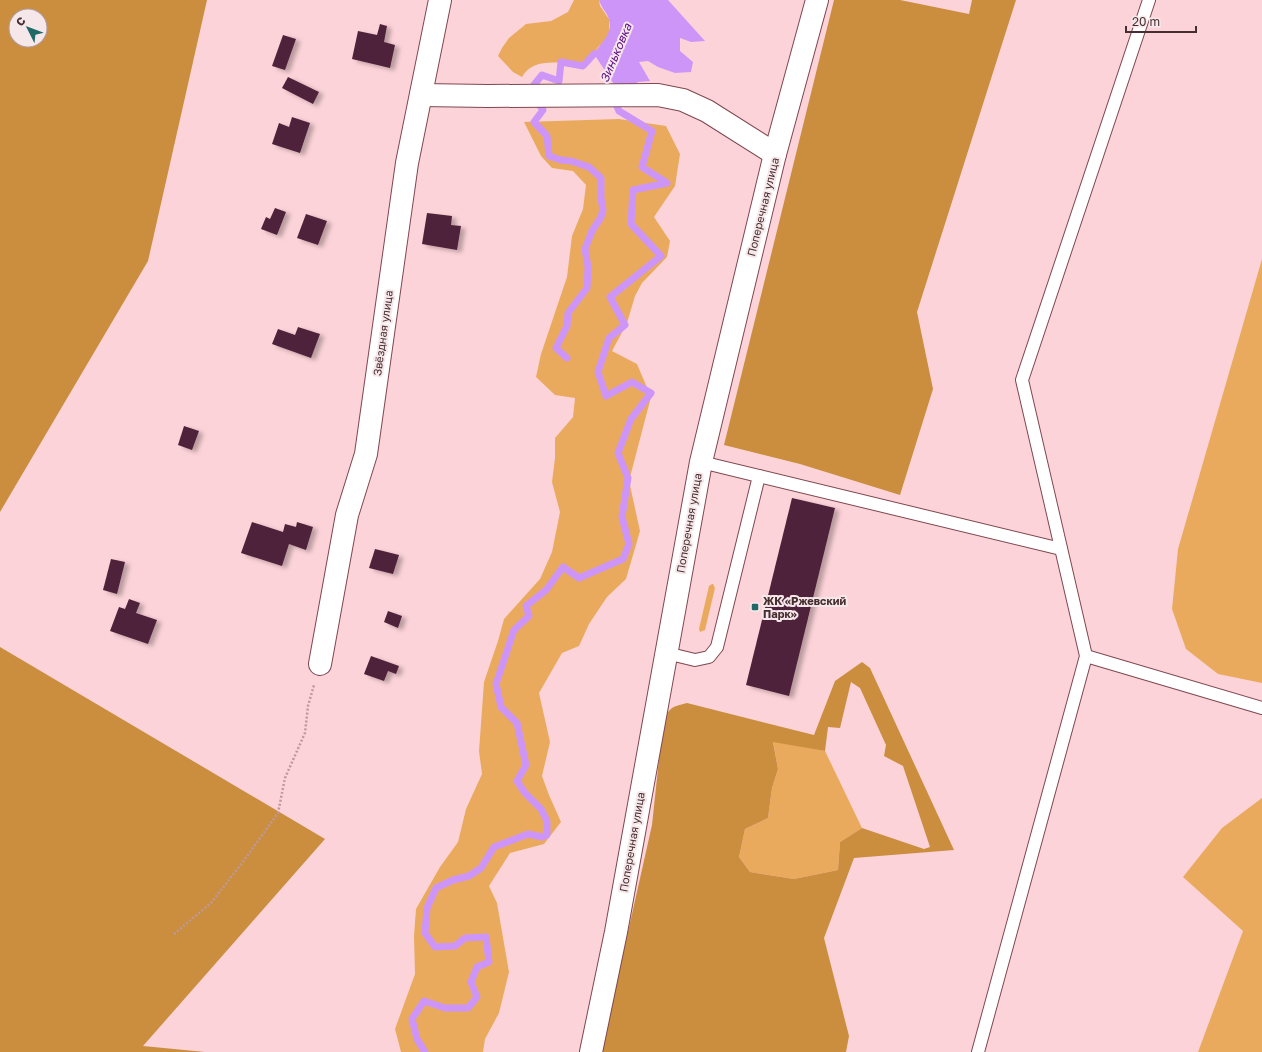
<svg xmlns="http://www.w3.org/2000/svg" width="1262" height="1052" viewBox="0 0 1262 1052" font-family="'Golos Text',sans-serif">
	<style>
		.green { fill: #eaaa5e }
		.forest { fill: #cb8d3e; fill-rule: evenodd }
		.water { fill: #ce95f9 }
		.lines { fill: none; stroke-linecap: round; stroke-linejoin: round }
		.stream { stroke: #ce95f9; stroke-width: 7 }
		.building { fill: #50213a; filter: url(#shadow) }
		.service-casing { stroke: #7f4750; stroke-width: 14 }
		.minor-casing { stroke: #7f4750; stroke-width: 24 }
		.path { stroke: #bc999d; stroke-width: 2.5; stroke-dasharray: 2 2; stroke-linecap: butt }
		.service { stroke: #fff; stroke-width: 12 }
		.minor { stroke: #fff; stroke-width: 22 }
		.poi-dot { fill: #1f6a66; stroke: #f6e8ea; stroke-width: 1.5 }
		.labels { text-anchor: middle; stroke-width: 4; stroke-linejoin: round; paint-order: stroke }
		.street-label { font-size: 11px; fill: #462d30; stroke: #f6e8ea }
		.poi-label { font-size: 11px; font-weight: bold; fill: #462d30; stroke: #f6e8ea; text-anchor: start }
		.water-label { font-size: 12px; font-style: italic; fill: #5c0784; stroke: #f6e8ea }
	</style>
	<defs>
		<filter id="shadow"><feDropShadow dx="4.5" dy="2.5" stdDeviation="2" flood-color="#0004"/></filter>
	</defs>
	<rect width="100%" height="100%" fill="#fcd3d8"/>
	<!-- green -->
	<g class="green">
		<path d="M574,0h25l1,6 9,13v13l-4,9 -7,6 -4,7 -11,12c-19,-3 -50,-10 -61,11l-9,-5 -15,-16 4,-8 7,-10 17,-14 25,-3 17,-9z"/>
		<polygon points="619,119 666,126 680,154 675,186 654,217 670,241 667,257 642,283 635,296 627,323 612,351 637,364 651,397 629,481 640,531 626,579 607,597 589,624 579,646 562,653 539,693 550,742 542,776 549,795 561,822 544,844 510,853 489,886 497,903 509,972 499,1013 485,1039 483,1052 401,1052 395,1029 415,974 414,936 416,909 440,867 458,842 466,809 482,774 479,751 484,682 498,641 504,619 540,579 552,552 560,512 552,482 555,458 555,438 573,417 575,398 555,395 536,377 541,354 567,277 572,236 583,209 586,185 573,171 552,168 541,156 524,122"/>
		<polygon points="1262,259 1262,683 1218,674 1186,649 1172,609 1178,549"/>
		<polygon points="712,584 713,584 715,588 705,630 700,632 699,629 709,586"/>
		<polygon points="773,741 825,751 862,828 840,842 838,870 794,879 750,872 739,857 745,829 768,818 772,788 778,769"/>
		<polygon points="1262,798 1262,1052 1198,1052 1243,931 1183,877 1222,828"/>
	</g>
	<!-- forest -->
	<g class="forest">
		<path d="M0,0h207l-59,261 -148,251zM16,16h24v24h-24z"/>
		<polygon points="834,0 900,0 969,14 972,0 1016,0 917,312 933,389 900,495 800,464 724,445"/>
		<polygon points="0,647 325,839 143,1046 205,1052 0,1052"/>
		<path d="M862,662l8,6 84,182 -100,8 -30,80 25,98 -3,16h-245l51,-227 11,-103c6,-14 8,-15 24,-19l127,32 21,-54zM851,682l9,6 26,57 -2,11 19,10 27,81 -6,2 -62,-21 -22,14 -2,28 -44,9 -44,-7 -11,-15 6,-28 23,-11 4,-30 6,-19 -5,-27 52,9 3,-24 12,1z"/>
	</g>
	<!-- water -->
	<path class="water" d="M599,0h69l37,41 -14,1 -11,-4v13l13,11 -2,10 -16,1 -17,-6 -10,-6 -9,1 11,19 -12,1 -8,7 -15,-3 -21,-32c6,-11 19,-19 15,-34 -1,-7 -8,-12 -10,-20z"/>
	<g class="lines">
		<!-- stream -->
		<g class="stream">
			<polyline points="529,91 542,75 559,81 561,62 583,66 594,54"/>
			<polyline points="535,99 543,110 534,122 547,136 549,156 561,160 571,161 589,167 601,178 601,198 603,210 601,217 592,231 585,249 588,267 587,288 568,313 567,326 556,348 567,358"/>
			<polyline points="425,1052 417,1039 412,1019 424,1001 445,1008 468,1008 477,997 471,982 477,967 489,962 486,937 465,938 455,946 435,947 425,933 427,908 436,888 453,880 469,876 481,868 494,847 528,834 542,837 547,835 547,821 541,809 525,793 517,781 526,765 517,723 501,707 496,684 514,630 529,616 526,606 546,590 563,567 579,578 623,559 629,544 622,517 628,478 618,453 631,419 651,393 632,382 606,396 598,372 609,338 625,325 610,297 661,256 631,224 633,190 667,183 642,167 652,131 619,111 613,97"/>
		</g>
	</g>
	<!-- building -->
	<g class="building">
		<polygon points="380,24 387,26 384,42 395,45 390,68 352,59 358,31 377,35"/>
		<polygon points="283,35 296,39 285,70 272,66"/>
		<polygon points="288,77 319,92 313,104 282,88"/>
		<polygon points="292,117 310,123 300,153 272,144 279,123 289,127"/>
		<polygon points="275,208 286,212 277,235 261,229 266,217 270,219"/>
		<polygon points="427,213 452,216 451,225 461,226 457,250 422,244"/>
		<polygon points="306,214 327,221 318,245 297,238"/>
		<polygon points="298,327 320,334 311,358 272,344 278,329 295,335"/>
		<polygon points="184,426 199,431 192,450 178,445"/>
		<polygon points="792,498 835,508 789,696 746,685"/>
		<polygon points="252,522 283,532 285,524 296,527 297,522 313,527 306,550 289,544 282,566 241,553"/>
		<polygon points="375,549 399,555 393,574 369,568"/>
		<polygon points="111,559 125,562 117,594 103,590"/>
		<polygon points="129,599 140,603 136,613 157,620 148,644 110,631 119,607 125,609"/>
		<polygon points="388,611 402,616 398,628 384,622"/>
		<polygon points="371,656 399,666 396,674 388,671 384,681 364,674"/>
	</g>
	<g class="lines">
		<defs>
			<g id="service">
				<polyline points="701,462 1061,549"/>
				<polyline points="666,653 695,660 709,657 717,647 759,476"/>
				<polyline points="1086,656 1262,708"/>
				<polyline points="978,1052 1086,656 1022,380 1149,0"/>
			</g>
			<g id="minor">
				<polyline points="421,95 488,96 658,95 683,100 707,111 775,154"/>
				<polyline points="320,664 347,515 366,454 407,163 440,0"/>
				<polyline points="591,1052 616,932 701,462 775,154 817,0"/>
			</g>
		</defs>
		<!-- service casing -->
		<use href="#service" class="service-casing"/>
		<!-- minor casing -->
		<use href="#minor" class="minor-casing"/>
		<!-- path -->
		<polyline class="path" points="174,934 211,903 245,859 278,813 285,778 305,733 308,706 314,685"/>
		<!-- service -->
		<use href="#service" class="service"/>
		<!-- minor -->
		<use href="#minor" class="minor"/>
	</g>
	<!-- markers -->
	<rect class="poi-dot" x="751" y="603" width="8" height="8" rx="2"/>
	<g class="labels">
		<!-- street labels -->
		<g class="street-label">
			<text transform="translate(763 207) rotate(-76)" y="4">Поперечная улица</text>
			<text transform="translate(383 333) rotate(-82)" y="4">Звёздная улица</text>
			<text transform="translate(689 523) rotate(-80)" y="4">Поперечная улица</text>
			<text transform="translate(632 842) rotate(-80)" y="4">Поперечная улица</text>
		</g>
		<!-- poi labels -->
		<g class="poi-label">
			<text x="763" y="605">ЖК «Ржевский<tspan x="763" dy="13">Парк»</tspan></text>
		</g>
		<!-- water labels -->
		<g class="water-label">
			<text transform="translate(616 53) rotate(-67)" y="4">Зиньковка</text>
		</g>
	</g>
	<!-- north arrow -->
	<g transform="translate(28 28) rotate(312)"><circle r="19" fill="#f6e8ea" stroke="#b09da0"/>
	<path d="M0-3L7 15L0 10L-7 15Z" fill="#1f6a66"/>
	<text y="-6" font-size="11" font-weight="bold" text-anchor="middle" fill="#462d30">С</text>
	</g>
	<!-- scale -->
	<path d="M1126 26v6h70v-6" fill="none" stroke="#462d30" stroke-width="2"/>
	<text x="1132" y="26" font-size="12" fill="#462d30" stroke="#f6e8ea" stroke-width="3" paint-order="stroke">20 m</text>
</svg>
